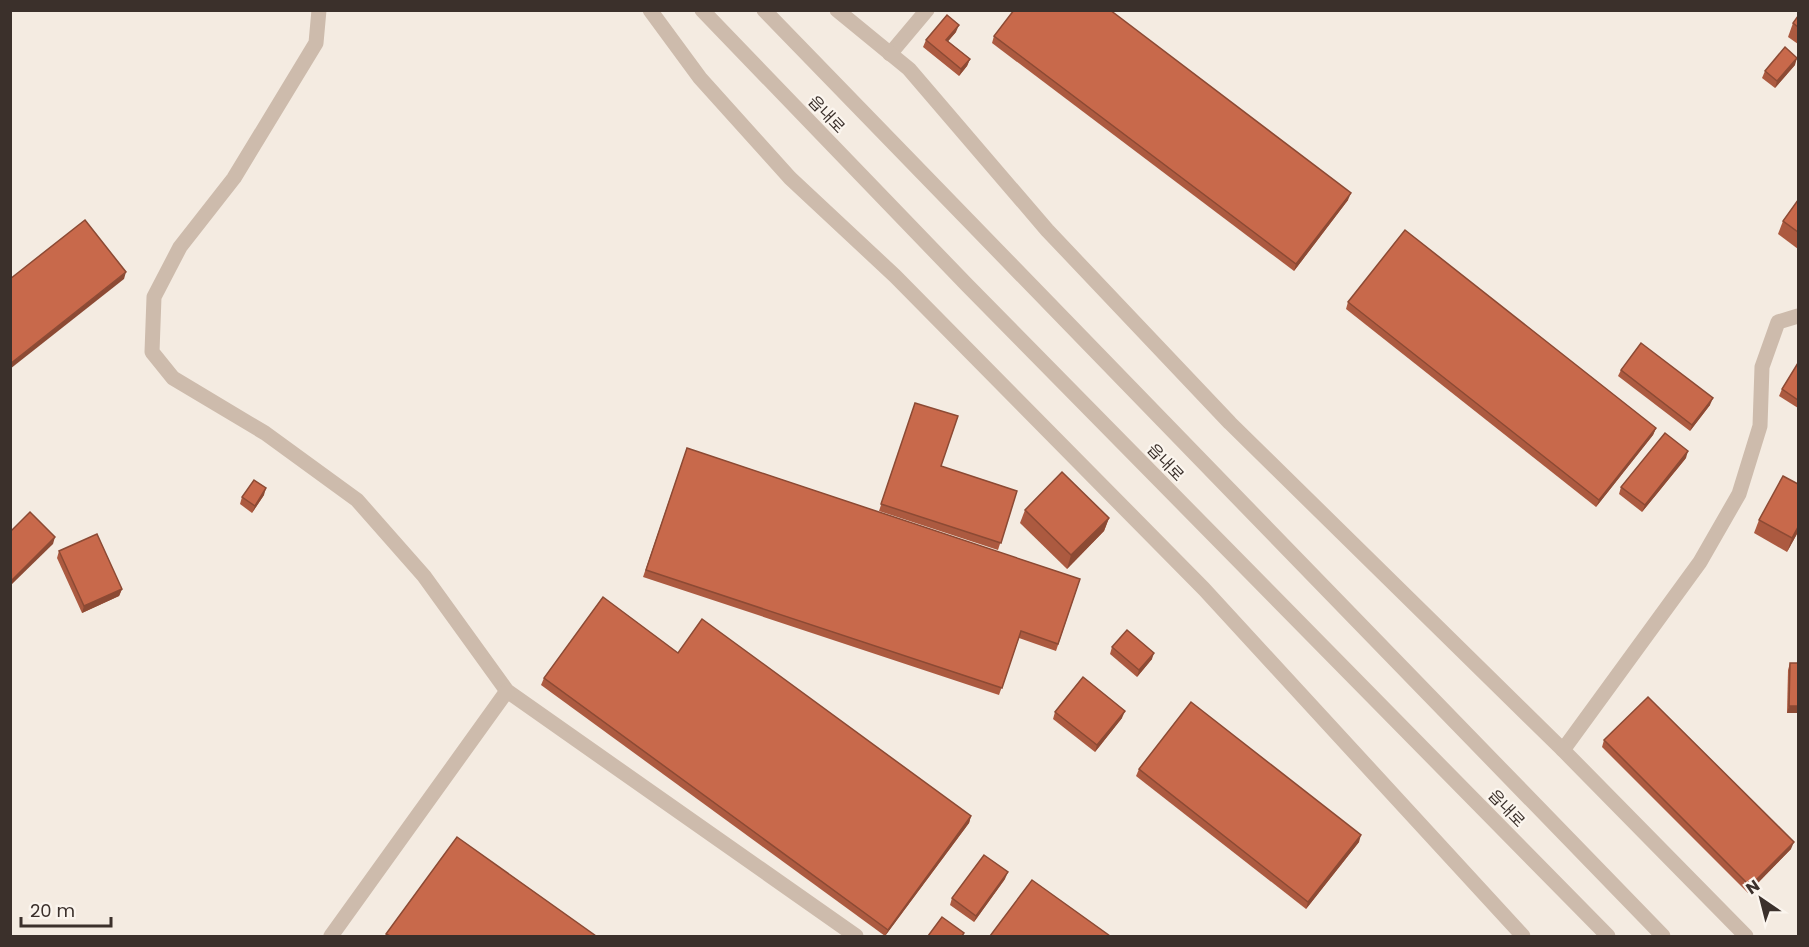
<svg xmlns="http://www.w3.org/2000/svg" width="1809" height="947" viewBox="0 0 1809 947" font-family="Poppins,'Noto Sans KR',sans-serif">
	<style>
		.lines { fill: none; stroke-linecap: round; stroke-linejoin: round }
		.service { stroke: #cdbbac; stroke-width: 15 }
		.minor { stroke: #cdbbac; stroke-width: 15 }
		.tertiary { stroke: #cdbbac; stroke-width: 15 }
		.wall { fill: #ac5a40 }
		.shaded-wall { fill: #8c4a34 }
		.building { fill: #c8694b; stroke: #8c4a34; stroke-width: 1.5 }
		.labels { text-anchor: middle; stroke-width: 4.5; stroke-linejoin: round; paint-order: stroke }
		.street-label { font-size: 16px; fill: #3b302b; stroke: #fbf5ee }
	</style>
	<rect width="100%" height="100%" fill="#f4ebe1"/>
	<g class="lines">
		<!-- service -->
		<g class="service">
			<polyline points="319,10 316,43 234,178 180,247 154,297 152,352 173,378 265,433 357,500 424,576 507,691 856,936"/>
			<polyline points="890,54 927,10"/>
			<polyline points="1563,750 1700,562 1739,494 1760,426 1762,367 1778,322 1798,316"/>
			<polyline points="331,936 507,691"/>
		</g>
		<!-- minor -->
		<g class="minor">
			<polyline points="650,10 700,78 790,178 895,276 1204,589 1523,936"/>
			<polyline points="837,10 909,69 1047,230 1230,423 1563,750 1746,936"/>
		</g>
		<!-- tertiary -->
		<g class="tertiary">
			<polyline points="702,10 967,285 1608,936"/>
			<polyline points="764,10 1663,936"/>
		</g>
	</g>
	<!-- wall -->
	<g class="wall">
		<polygon points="1798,16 1798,44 1788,37 1793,23"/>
		<polygon points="956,32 948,41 970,59 967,66 959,76 923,47 926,40"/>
		<polygon points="994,36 1348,200 1294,271 992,43"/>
		<polygon points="1795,65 1775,88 1762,78 1765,71"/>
		<polygon points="1798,200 1798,249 1778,234 1783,221"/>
		<polygon points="1348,302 1656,428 1653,435 1596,507 1346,309"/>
		<polygon points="1798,363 1798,408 1779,396 1782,389"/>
		<polygon points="1621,370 1710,405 1690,431 1618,376"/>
		<polygon points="915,403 941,466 1017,491 998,550 879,511"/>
		<polygon points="687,448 1080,579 1056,651 1019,638 999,695 643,577"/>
		<polygon points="1686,458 1642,512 1619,494 1621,487"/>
		<polygon points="1798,484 1798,532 1787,552 1754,533 1759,520"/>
		<polygon points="264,495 252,513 240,504 242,497"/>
		<polygon points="1025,510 1109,518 1104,531 1067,569 1020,523"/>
		<polygon points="59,551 122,589 119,596 82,613 57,558"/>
		<polygon points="1112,647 1152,659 1137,677 1110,654"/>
		<polygon points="678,653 971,816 969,823 885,936 541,685 544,678"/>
		<polygon points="1790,663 1798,663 1798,713 1787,713 1788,670"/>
		<polygon points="1055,712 1122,718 1095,752 1053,719"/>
		<polygon points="1604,740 1791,849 1748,893 1602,747"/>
		<polygon points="1139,769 1359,842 1306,909 1136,776"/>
		<polygon points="1005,879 974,922 950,905 952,898"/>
	</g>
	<!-- shaded-wall -->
	<g class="shaded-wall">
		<polygon points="959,25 956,32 944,46 946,40"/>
		<polygon points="1797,58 1795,65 1775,88 1777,81"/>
		<polygon points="970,59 967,66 959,76 961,69"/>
		<polygon points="1351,193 1348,200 1294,271 1296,264"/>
		<polygon points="126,272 124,279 10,369 10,364"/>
		<polygon points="1713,398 1710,405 1690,431 1692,425"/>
		<polygon points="1656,428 1653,435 1596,507 1599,500"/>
		<polygon points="1688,451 1686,458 1642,512 1645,505"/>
		<polygon points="266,488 264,495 252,513 255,506"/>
		<polygon points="1109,518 1104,531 1067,569 1071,555"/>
		<polygon points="1798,527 1798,532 1787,552 1792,538"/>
		<polygon points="55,537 53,544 10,586 10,582"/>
		<polygon points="122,589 119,596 82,613 84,606"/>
		<polygon points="1154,653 1152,659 1137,677 1139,670"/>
		<polygon points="1789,706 1798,706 1798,713 1787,713"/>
		<polygon points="1125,711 1122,718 1095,752 1097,745"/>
		<polygon points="971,816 969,823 885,936 888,930"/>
		<polygon points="1361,835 1359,842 1306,909 1308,902"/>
		<polygon points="1794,842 1791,849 1748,893 1750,886"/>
		<polygon points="1008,872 1005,879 974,922 976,916"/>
	</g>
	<!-- building -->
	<g class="building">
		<polygon points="1014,10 1110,10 1351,193 1296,264 994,36"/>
		<polygon points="947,15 959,25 946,40 970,59 961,69 926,40"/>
		<polygon points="1798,16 1798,27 1793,23"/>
		<polygon points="1785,47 1797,58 1777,81 1765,71"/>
		<polygon points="1798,200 1798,232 1783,221"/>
		<polygon points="85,220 126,272 10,364 10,279"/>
		<polygon points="1405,230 1656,428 1599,500 1348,302"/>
		<polygon points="1641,343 1713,398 1692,425 1621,370"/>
		<polygon points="1798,363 1798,400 1782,389"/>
		<polygon points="915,403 958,416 941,466 1017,491 1001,543 881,504"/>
		<polygon points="1665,433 1688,451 1645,505 1621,487"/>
		<polygon points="687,448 1080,579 1058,644 1021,631 1002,688 646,570"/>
		<polygon points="1062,472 1109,518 1071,555 1025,510"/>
		<polygon points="1783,476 1798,484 1798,527 1792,538 1759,520"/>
		<polygon points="254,480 266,488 255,506 242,497"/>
		<polygon points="30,512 55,537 10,582 10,532"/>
		<polygon points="97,534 122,589 84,606 59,551"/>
		<polygon points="603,597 678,653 702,619 971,816 888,930 544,678"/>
		<polygon points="1127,630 1154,653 1139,670 1112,647"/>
		<polygon points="1790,663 1798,663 1798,706 1789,706"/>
		<polygon points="1083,677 1125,711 1097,745 1055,712"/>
		<polygon points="1648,697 1794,842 1750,886 1604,740"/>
		<polygon points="1191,702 1361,835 1308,902 1139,769"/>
		<polygon points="457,837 596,936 390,936 386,934"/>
		<polygon points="984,855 1008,872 976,916 952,898"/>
		<polygon points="1032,880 1110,936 990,936"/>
		<polygon points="942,917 964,933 962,936 928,936"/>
	</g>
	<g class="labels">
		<!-- street labels -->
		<g class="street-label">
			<text transform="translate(827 114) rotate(46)" y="6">읍내로</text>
			<text transform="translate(1166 462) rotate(46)" y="6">읍내로</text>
			<text transform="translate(1507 808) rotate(46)" y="6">읍내로</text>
		</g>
	</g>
	<!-- border -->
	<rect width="1809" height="947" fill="none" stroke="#3b302b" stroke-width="24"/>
	<!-- north arrow -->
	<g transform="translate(1761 899) rotate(325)" stroke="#fbf5ee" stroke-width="4.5" paint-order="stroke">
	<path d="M0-4.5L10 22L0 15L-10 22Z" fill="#3b302b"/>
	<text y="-9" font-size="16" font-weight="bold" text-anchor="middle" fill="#3b302b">N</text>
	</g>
	<!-- scale -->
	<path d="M21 917v9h90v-9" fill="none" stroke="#3b302b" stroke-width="3"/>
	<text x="30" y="917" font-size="18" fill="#3b302b" stroke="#fbf5ee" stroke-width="4.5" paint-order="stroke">20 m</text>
</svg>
